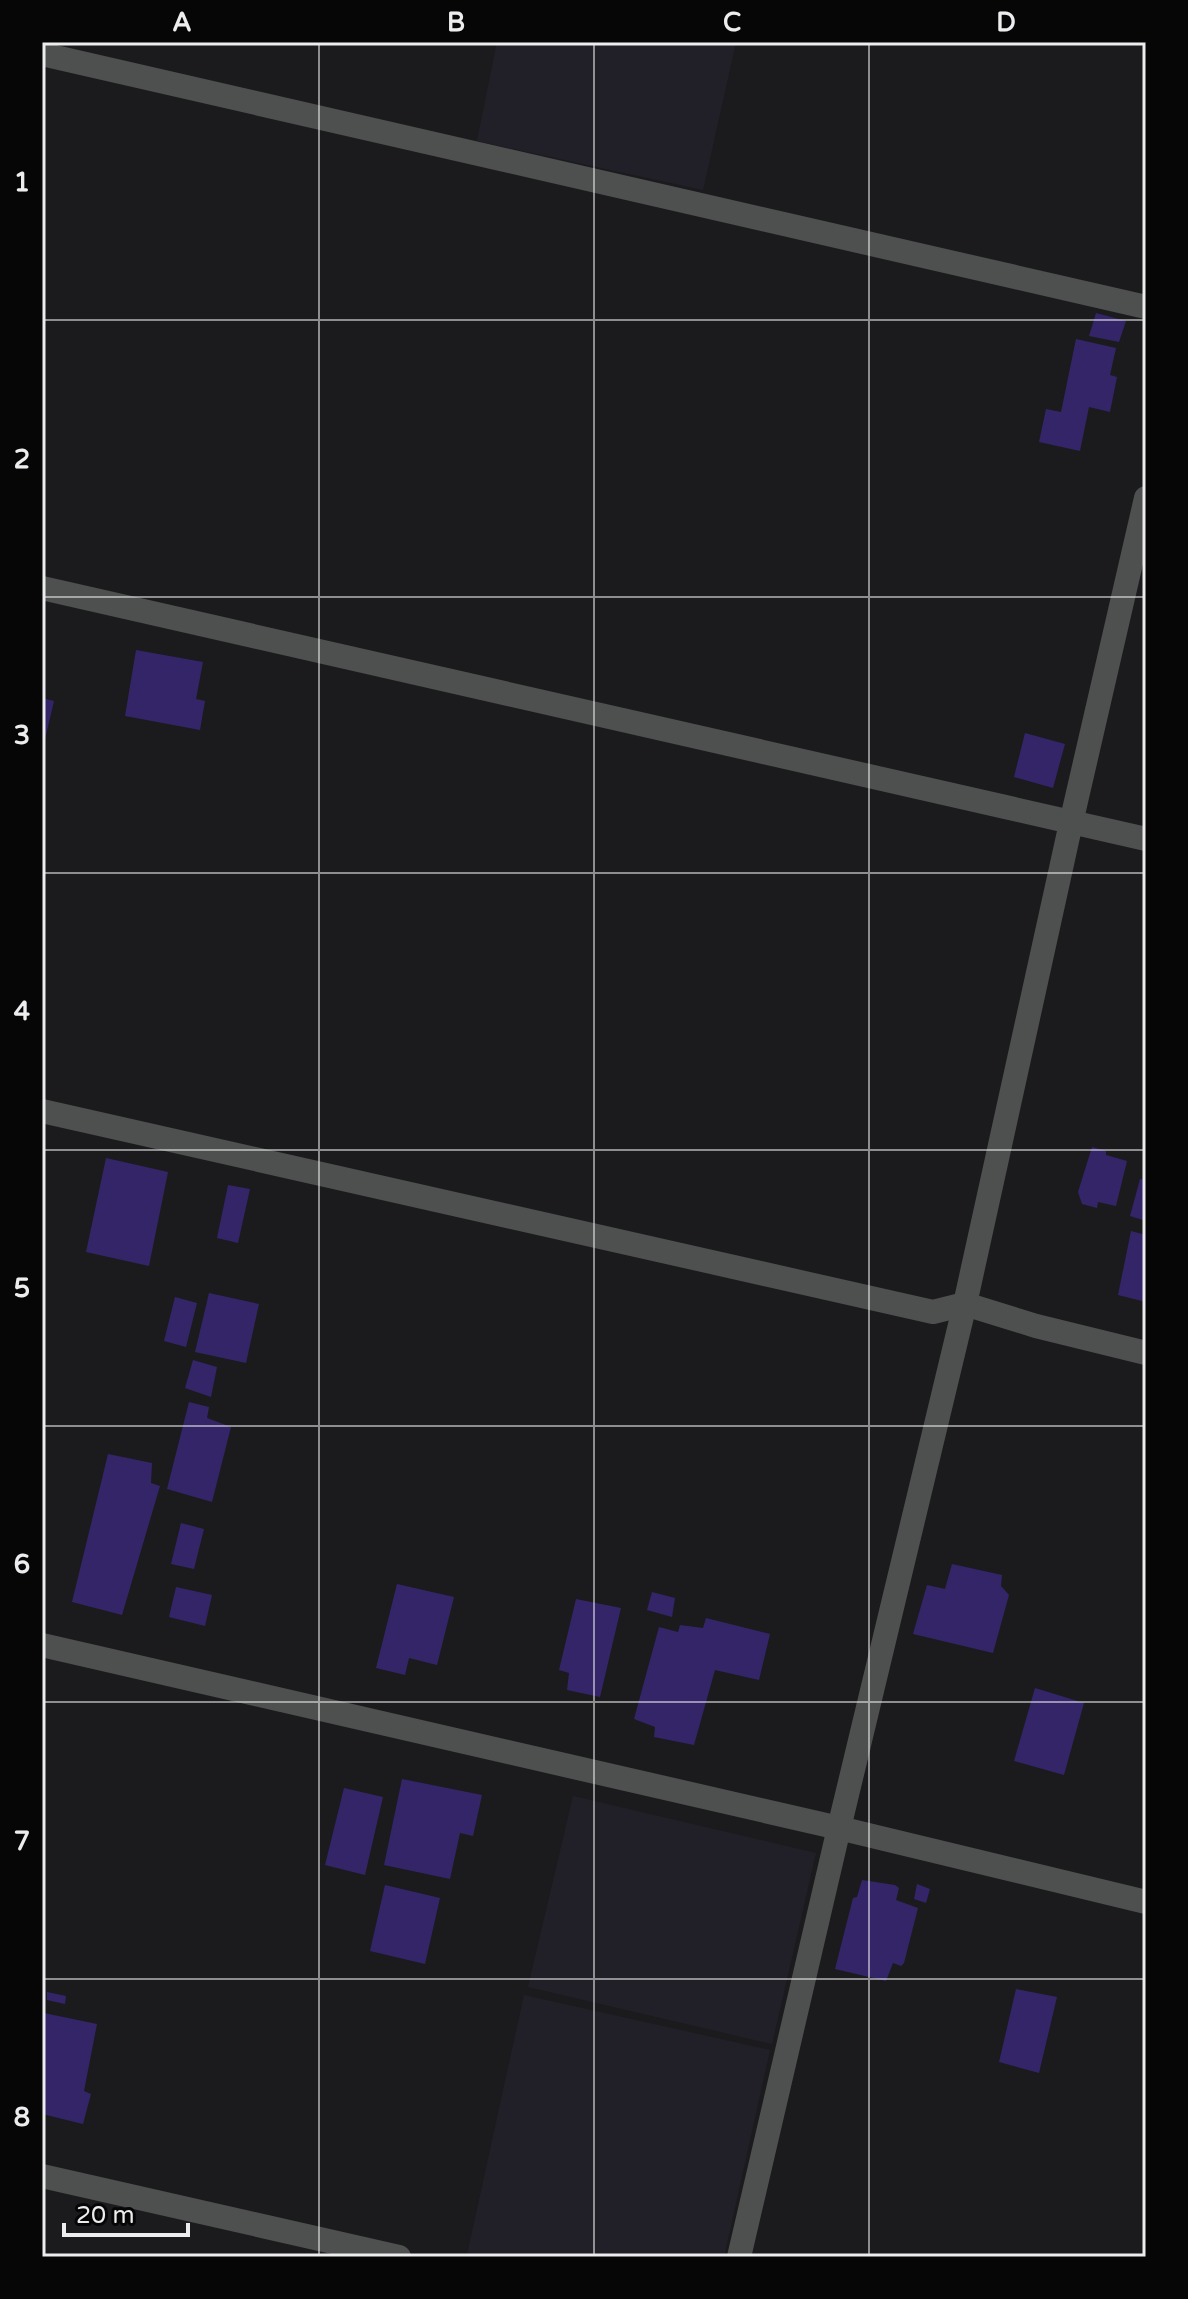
<svg xmlns="http://www.w3.org/2000/svg" width="1188" height="2299" viewBox="0 0 1188 2299" font-family="'Varela Round',sans-serif">
	<style>
		.built { fill: #212029 }
		.building { fill: #342568 }
		.lines { fill: none; stroke-linecap: round; stroke-linejoin: round }
		.minor { stroke: #4e504f; stroke-width: 24 }
		.grid { fill: none; stroke: #ededef; stroke-width: 2; stroke-opacity: 0.55 }
		.neatline { fill: none; stroke: #ededef; stroke-width: 3 }
		.grid-label { font-size: 26px; text-anchor: middle; font-weight: bold; fill: #ededef }
	</style>
	<rect width="100%" height="100%" fill="#1b1b1e"/>
	<!-- built -->
	<g class="built">
		<polygon points="497,42 736,42 703,190 477,141"/>
		<polygon points="573,1796 816,1853 772,2044 528,1987"/>
		<polygon points="524,1995 770,2050 724,2257 467,2255"/>
	</g>
	<!-- building -->
	<g class="building">
		<polygon points="1096,313 1126,321 1119,342 1089,336"/>
		<polygon points="1076,339 1116,348 1110,375 1117,377 1110,412 1089,407 1080,451 1039,442 1046,409 1061,412"/>
		<polygon points="136,650 203,662 196,699 205,701 200,730 125,716"/>
		<polygon points="42,698 54,701 43,748 42,747"/>
		<polygon points="1025,733 1065,744 1053,788 1014,777"/>
		<polygon points="1092,1147 1106,1151 1106,1155 1127,1161 1116,1206 1098,1202 1097,1208 1082,1204 1078,1192"/>
		<polygon points="106,1158 168,1172 149,1266 86,1252"/>
		<polygon points="1140,1179 1146,1180 1146,1221 1130,1216"/>
		<polygon points="228,1185 250,1189 238,1243 217,1238"/>
		<polygon points="1131,1231 1146,1235 1146,1302 1118,1295"/>
		<polygon points="209,1293 259,1304 246,1363 195,1352"/>
		<polygon points="175,1297 197,1303 186,1347 164,1341"/>
		<polygon points="193,1360 217,1367 211,1397 185,1388"/>
		<polygon points="189,1402 209,1407 207,1418 231,1427 212,1502 167,1489"/>
		<polygon points="108,1454 152,1463 151,1483 160,1486 122,1615 72,1602"/>
		<polygon points="181,1523 204,1529 194,1569 171,1564"/>
		<polygon points="952,1564 1002,1575 1001,1586 1009,1595 993,1653 913,1634 927,1585 945,1589"/>
		<polygon points="397,1584 454,1597 437,1665 409,1658 405,1675 376,1668"/>
		<polygon points="176,1587 212,1595 205,1626 169,1617"/>
		<polygon points="652,1592 675,1598 672,1617 647,1610"/>
		<polygon points="576,1599 621,1608 600,1697 567,1690 569,1673 559,1670"/>
		<polygon points="706,1618 770,1634 759,1680 715,1670 694,1745 654,1737 655,1727 634,1719 659,1627 678,1632 680,1625 703,1628"/>
		<polygon points="1035,1688 1084,1703 1064,1775 1014,1761"/>
		<polygon points="402,1779 482,1795 473,1836 460,1833 450,1879 384,1865"/>
		<polygon points="344,1788 383,1797 365,1875 325,1865"/>
		<polygon points="862,1880 895,1885 899,1888 896,1900 918,1908 904,1963 901,1966 893,1963 886,1981 835,1969 853,1898 857,1897"/>
		<polygon points="917,1884 930,1889 926,1903 914,1899"/>
		<polygon points="385,1885 440,1898 425,1964 370,1951"/>
		<polygon points="1016,1989 1057,1997 1039,2073 999,2062"/>
		<polygon points="47,1992 66,1996 65,2004 47,2000"/>
		<polygon points="44,2013 97,2024 84,2091 91,2094 83,2124 42,2114 42,2023"/>
	</g>
	<g class="lines">
		<!-- minor -->
		<g class="minor">
			<polyline points="42,54 1146,307"/>
			<polyline points="42,588 1146,839"/>
			<polyline points="42,1111 933,1312 965,1304 1036,1326 1146,1353"/>
			<polyline points="42,1645 839,1828 1146,1902"/>
			<polyline points="42,2176 399,2257"/>
			<polyline points="739,2257 839,1828 965,1304 1071,823 1146,498"/>
		</g>
	</g>
	<!-- grid -->
	<path class="grid" d="M319,42v2215M594,42v2215M869,42v2215M42,320h1104M42,597h1104M42,873h1104M42,1150h1104M42,1426h1104M42,1702h1104M42,1979h1104"/>
	<!-- border -->
	<rect width="1188" height="2299" fill="none" stroke="#060607" stroke-width="88"/>
	<!-- scale -->
	<path d="M64 2223v12h124v-12" fill="none" stroke="#ededef" stroke-width="4"/>
	<text x="76" y="2223" font-size="24" fill="#ededef" stroke="#060607" stroke-width="6" paint-order="stroke">20 m</text>
	<rect x="44" y="44" width="1100" height="2211" class="neatline"/>
	<g class="grid-label">
		<text x="182" y="31">A</text>
		<text x="456" y="31">B</text>
		<text x="732" y="31">C</text>
		<text x="1006" y="31">D</text>
		<text x="22" y="191">1</text>
		<text x="22" y="468">2</text>
		<text x="22" y="744">3</text>
		<text x="22" y="1020">4</text>
		<text x="22" y="1297">5</text>
		<text x="22" y="1573">6</text>
		<text x="22" y="1850">7</text>
		<text x="22" y="2126">8</text>
	</g>
</svg>
